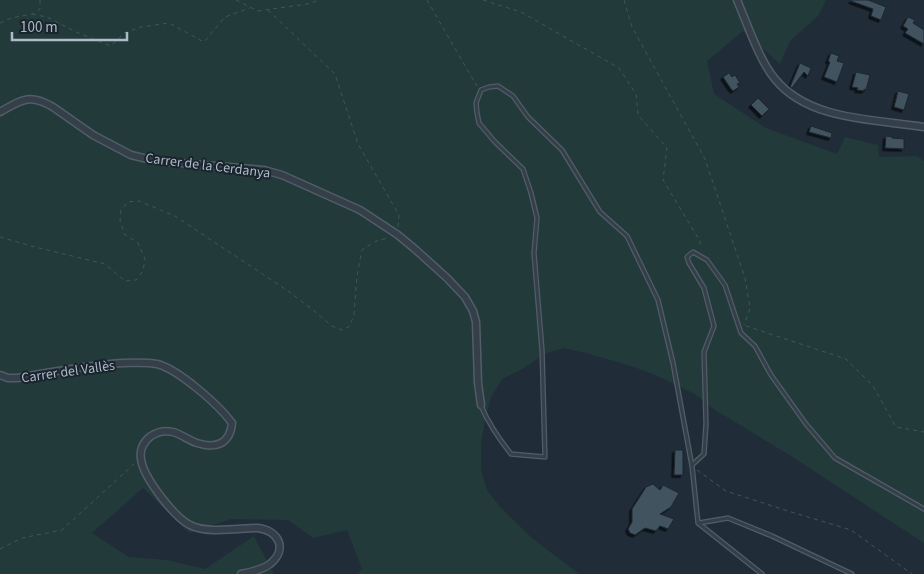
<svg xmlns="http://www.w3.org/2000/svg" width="924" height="574" viewBox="0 0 924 574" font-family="'Source Sans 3',sans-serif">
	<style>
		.green { fill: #223a3a }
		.building { fill: #435361; stroke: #1b2630; filter: url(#shadow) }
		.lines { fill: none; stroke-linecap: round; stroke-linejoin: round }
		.lane-casing { stroke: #515d67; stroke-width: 5.5 }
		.street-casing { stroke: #515d67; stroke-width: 9 }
		.path { stroke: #405757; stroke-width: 1; stroke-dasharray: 4 4; stroke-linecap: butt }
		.lane { stroke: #343f4a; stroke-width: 3 }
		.street { stroke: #343f4a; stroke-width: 6 }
		.labels { text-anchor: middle; stroke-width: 4; stroke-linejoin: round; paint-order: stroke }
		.street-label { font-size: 14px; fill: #aebac6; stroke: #19242e }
	</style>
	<defs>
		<filter id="shadow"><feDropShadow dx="-2.5" dy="2.5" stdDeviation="0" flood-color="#0009"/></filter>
	</defs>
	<rect width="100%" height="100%" fill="#202d39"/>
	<!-- green -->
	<polygon class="green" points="0,0 826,0 819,15 790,41 780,64 743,31 707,61 714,94 766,128 837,154 845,137 878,145 879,157 917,156 924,161 924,543 791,456 712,408 695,394 653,374 631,366 586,353 564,348 544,354 524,368 502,379 491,397 485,420 481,445 481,469 487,490 500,507 532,538 579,574 358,574 362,569 347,530 313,538 288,520 231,519 189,533 143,488 92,533 129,557 167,560 205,569 254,536 274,574 0,574"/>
	<!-- building -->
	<g class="building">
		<polygon points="851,0 868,0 886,7 881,20 871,16 873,9 851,1"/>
		<polygon points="908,17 915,20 913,23 924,30 924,44 905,33 908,29 903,26"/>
		<polygon points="831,53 839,56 837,61 844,63 837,82 824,77 830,62 828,61"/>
		<polygon points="800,63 811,68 808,76 804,72 792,88 790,87"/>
		<polygon points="856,72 870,75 866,90 864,89 864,91 857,90 858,88 852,87"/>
		<polygon points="729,73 732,77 735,75 740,83 737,84 739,87 733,91 731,89 723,77"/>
		<polygon points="898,91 909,94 904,110 894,107"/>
		<polygon points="758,98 769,109 762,116 751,105"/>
		<polygon points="811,126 832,133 831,138 809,132"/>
		<polygon points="886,136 892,137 892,138 904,139 904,149 885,148"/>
		<polygon points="675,450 683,450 683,475 674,475"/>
		<polygon points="653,484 660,490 663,485 679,493 671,507 660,514 674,519 668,529 660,526 656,531 645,528 635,535 630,533 628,529 632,522 632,509 646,487"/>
	</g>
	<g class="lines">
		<defs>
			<g id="lane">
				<path d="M481,406c8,18 18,33 30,48l34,3 -3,-107 -8,-97 3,-35 -6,-25 -8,-24 -28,-27 -16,-19 -2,-10 -1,-10 5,-13 8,-3 9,-1 15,10 15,21 34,33 38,62 27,24 31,64 15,63 19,103 6,57 64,51"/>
				<polyline points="692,465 704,454 706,424 704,352 714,326 704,288 689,263 687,257 693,252 707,260 725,285 741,333 755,346 771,375 806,424 835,458 924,509"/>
				<polyline points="699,523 728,518 772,536 852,574"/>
			</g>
			<g id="street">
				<path d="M737,0c10,23 22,60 38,79 34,42 100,40 149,48"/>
				<path d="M0,112c21,-12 29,-19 53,-5l40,28 38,20 25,6 108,9 18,5 78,35 38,25 18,15 31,28 18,19 8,14 3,11 2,61 3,22"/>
				<path d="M0,375l8,3h9c35,-6 70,-13 106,-15 12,0 23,-1 34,1 21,5 62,41 75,59 -2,21 -16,26 -35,20 -9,-3 -16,-9 -24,-11 -8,-2 -16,0 -22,4 -7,5 -12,14 -10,23 2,18 33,58 49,66 16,9 50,3 68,3 21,3 30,21 12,36 -8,6 -19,8 -29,10"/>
			</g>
		</defs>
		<!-- lane casing -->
		<use href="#lane" class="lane-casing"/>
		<!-- street casing -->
		<use href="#street" class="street-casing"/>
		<!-- path -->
		<g class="path">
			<polyline points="236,0 258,11 307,4 320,0"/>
			<polyline points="427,0 468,71 477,86"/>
			<polyline points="483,0 521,12 619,68 636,94 638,115 667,148 663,180 700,241 700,248"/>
			<polyline points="624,0 632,27 705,159 745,278 750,308 744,325"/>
			<polyline points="268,10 335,74 358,144 399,215 398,227"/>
			<polyline points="32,14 47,17 76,32 111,46 124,33 141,27 169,23 204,42 225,17 250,8"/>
			<polyline points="0,23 11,18 32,14 40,9 40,0"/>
			<polyline points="0,237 35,247 105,264 125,281 136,280 143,271 145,259 138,243 124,234 120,220 121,210 128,202 139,201 175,216 288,291 313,310 332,326 342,330 350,326 354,314 357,276 362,250 376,241 388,238"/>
			<polyline points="746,326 846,359 873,386 896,427 924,432"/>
			<polyline points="697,470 726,491 788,511 851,530 912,574"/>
			<polyline points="0,549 22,538 62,530 134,464"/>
		</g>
		<!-- lane -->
		<use href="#lane" class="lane"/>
		<!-- street -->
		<use href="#street" class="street"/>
	</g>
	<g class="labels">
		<!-- street labels -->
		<g class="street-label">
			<text transform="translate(208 165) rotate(7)" y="5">Carrer de la Cerdanya</text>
			<text transform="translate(68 371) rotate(-8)" y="5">Carrer del Vallès</text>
		</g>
	</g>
	<!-- scale -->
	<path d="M12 32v8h115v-8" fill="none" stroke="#aebac6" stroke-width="2.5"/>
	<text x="20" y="32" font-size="15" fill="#aebac6" stroke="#19242e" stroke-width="4" paint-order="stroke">100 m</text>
</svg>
